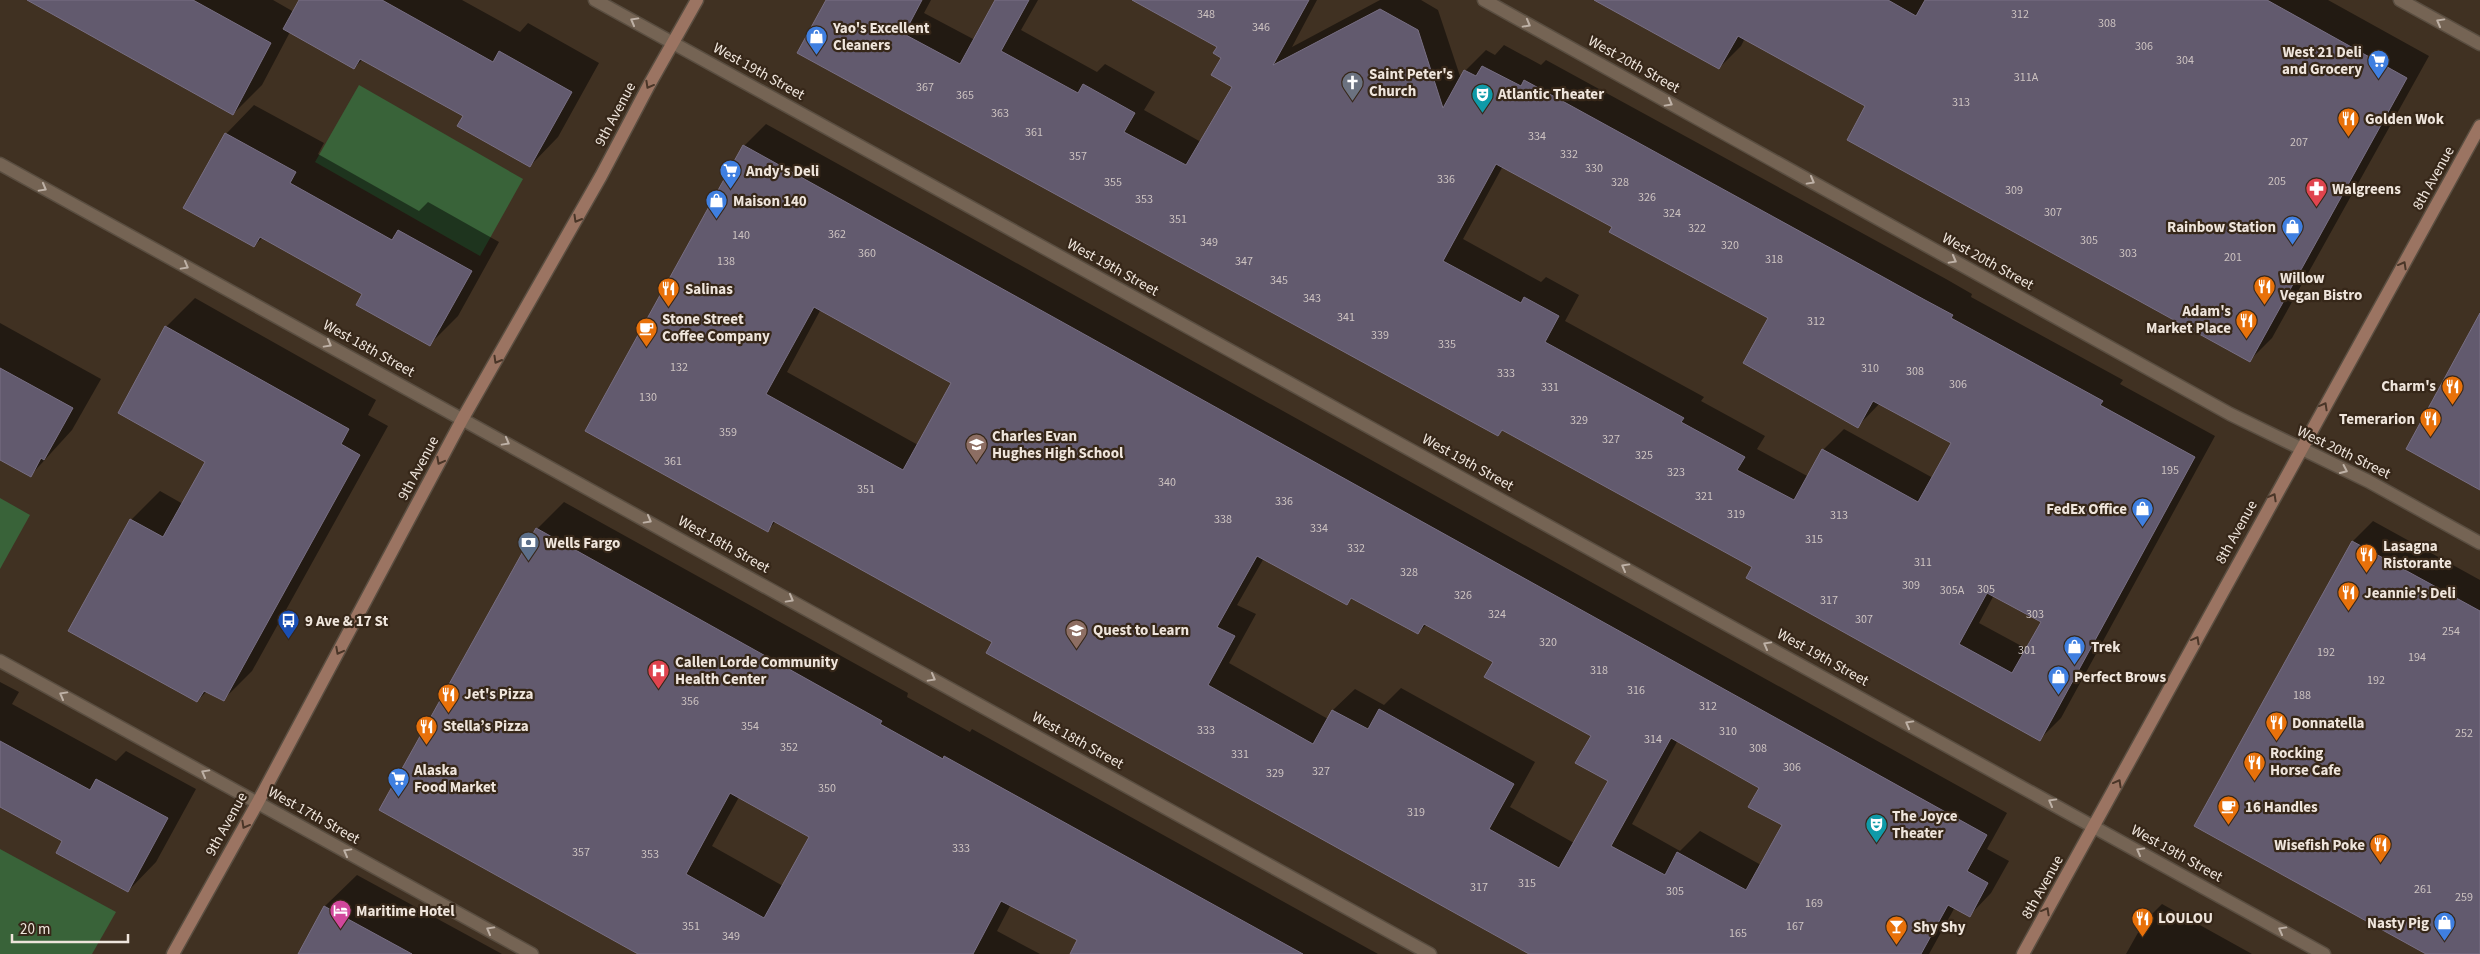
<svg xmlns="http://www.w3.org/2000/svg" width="2480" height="954" viewBox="0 0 2480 954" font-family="'Source Sans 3',sans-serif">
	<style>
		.green { fill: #396339 }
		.shadow { fill: #0007; fill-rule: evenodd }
		.building { fill: #625a6e; stroke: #786f84; fill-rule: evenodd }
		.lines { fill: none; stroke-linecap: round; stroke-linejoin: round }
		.street-casing { stroke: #5a4e41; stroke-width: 15 }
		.secondary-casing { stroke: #5a4e41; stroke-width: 15 }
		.street { stroke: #756454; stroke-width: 12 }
		.secondary { stroke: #9b7462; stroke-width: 12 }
		.oneway { stroke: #beb1a6 }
		.oneway2 { stroke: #4a3628 }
		.labels { text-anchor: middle; stroke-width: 4.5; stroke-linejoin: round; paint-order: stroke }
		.number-label { font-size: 12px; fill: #ccc2c0 }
		.poi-label { font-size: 15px; font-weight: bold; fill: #efe5dc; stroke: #362719; text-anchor: start }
		.street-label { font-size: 15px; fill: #efe5dc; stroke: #362719 }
	</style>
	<rect width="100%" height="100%" fill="#403122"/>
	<!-- green -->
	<g class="green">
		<polygon points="359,85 523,179 480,256 315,162"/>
		<polygon points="0,498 30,515 0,569"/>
		<polygon points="0,849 116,912 92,954 0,954"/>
	</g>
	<!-- shadow -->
	<g class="shadow">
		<polygon points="27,0 273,0 294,12 300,0 462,0 520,32 528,23 599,63 558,137 530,166 465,116 363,59 354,68 290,32 262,85 233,114"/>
		<path d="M827,0h104l-7,13 51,27 22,-40h41l-17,30 76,42 8,-8 50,28 -11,18 57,32 33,-56 -16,-40 -84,-46h183l-25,47 88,-47h41l17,10 23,69 4,-8 21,-21 9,5 9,-10 37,20 5,-5 400,219 26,15 -1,3 152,83 -3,4 95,52 -154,282 -21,21 -286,-173 -251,-137 -6,6zM1503,166l111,60 156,92 88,108 22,-23 72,40 -19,35 -89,-49 -21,21 -14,27 -52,-28 8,-13 -64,-35 3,-4 -139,-76 14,-26 -33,-18 -5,5 -78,-43zM1994,595l48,27 -15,27 -48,-26z"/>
		<polygon points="1597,0 2328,0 2429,56 2272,338 2250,360 1867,106 1745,38 1741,46 1719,68"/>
		<polygon points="254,105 324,143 318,154 419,211 428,202 499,242 458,316 430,344 364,293 263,237 254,246 226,134"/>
		<path d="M766,124l1241,689 -20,36 22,12 -18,32 -21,22 -15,-8 -26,47h-398l-538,-312 -217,-121 -8,9 -24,-384zM821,309l132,74 -35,62 -131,-73zM1264,558l83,46 6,-7 65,36 9,-9 67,37 99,75 16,45 -35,62 -64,-36 25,-45 -134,-74 -17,17 -29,-16 -22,21 -5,9 -99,-56 27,-49 -19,-9zM1678,740l83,47 22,38 -22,40 -61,-34 -20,20 -48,-27z"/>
		<polygon points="195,298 376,400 368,415 388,426 252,671 223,700 207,691 197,701 131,520 160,491 183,504 207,461 166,327"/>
		<polygon points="0,323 101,379 72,430 30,476 0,459"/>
		<path d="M564,502l344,191 -1,4 63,35 2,-3 406,225h-307l8,-15 -68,-35 -14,27 43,23h-400l-103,-425zM739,797l72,39 -28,50 -71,-40z"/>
		<polygon points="2373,521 2480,580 2480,954 2428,954 2196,826 2353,541"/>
		<polygon points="0,682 19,692 12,704 116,761 126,751 196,789 156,862 128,891 64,840 0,805"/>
		<polygon points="357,875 502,954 299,954 325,906"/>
		<polygon points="2162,904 2252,954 2126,954 2144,922"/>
	</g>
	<!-- building -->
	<g class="building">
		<polygon points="27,0 193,0 271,43 233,115"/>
		<polygon points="299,0 382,0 493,62 499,51 572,92 530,167 457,126 463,116 360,59 354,69 283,29"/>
		<path d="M826,0h96l-18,34 56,30 35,-64h34l-28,51 77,42 5,-9 52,29 -11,19 62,33 46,-78 -21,-12 10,-17 -8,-5 4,-6 -85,-47h177l-36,65 107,-56 38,21 25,78 21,-38 12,6 6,-10 39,20 3,-6 401,220 28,15 -2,3 152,83 -3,4 95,52 -155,284 -294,-163 6,-11 -250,-137 -4,6 -701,-383zM1496,164l116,63 -3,5 159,86 -25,45 115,65 15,-27 78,42 -33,59 -96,-53 -28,51 -57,-30 8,-13 -64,-35 3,-4 -139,-76 14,-26 -35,-19 -3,6 -78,-42zM1987,593l54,29 -29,51 -53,-29z"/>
		<polygon points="1594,0 1888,0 1916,16 1925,0 2267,0 2407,78 2250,362 1847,140 1865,106 1738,36 1719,69"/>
		<polygon points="225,133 296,172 290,183 392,240 398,230 472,271 430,346 356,305 362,294 260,237 254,247 183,208"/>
		<path d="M743,145l1244,690 -20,36 21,12 -18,34 -22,-12 -27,49h-392l-543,-301 6,-11 -219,-121 -5,11 -183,-101zM814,307l137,76 -48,87 -137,-76zM1257,556l90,49 4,-7 67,36 6,-10 69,38 -9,15 107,59 -16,27 33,18 -49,87 -70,-39 25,-45 -135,-75 -11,20 -36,-19 -19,34 -105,-59 27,-49 -18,-9zM1671,738l88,50 -11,19 34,18 -36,65 -69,-38 -12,23 -54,-29z"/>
		<polygon points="2480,313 2480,490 2406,449"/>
		<polygon points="165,326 349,429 341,444 360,455 224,701 204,691 197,702 68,631 130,519 163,537 205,462 118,413"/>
		<polygon points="0,368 73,408 44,460 41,458 31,477 0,460"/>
		<path d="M536,528l346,193 -2,3 63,35 1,-3 359,198h-233l7,-14 -76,-39 -28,53h-335l-259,-144zM730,793l79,44 -45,81 -78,-44z"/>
		<polygon points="2352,541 2480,611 2480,954 2426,954 2194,826"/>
		<polygon points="0,741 90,790 96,779 168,818 128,892 56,853 62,841 0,807"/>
		<polygon points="324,906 412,954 298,954"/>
	</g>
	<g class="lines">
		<defs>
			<g id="street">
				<polyline points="595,0 2324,954"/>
				<polyline points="1484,0 2230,414 2368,481 2480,543"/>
				<polyline points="2400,0 2480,44"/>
				<polyline points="0,164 1430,954"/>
				<polyline points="0,661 532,954"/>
			</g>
			<g id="secondary">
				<polyline points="173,954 258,802 463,418 601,176 649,85 697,0"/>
				<polyline points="2023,954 2480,126"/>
			</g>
		</defs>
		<!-- street casing -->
		<use href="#street" class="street-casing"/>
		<!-- secondary casing -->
		<use href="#secondary" class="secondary-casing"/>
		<!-- street -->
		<use href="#street" class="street"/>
		<!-- secondary -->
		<use href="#secondary" class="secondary"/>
	</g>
	<!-- one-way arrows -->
	<defs><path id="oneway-chevron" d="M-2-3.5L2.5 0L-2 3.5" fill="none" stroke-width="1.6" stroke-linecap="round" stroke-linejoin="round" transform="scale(1.25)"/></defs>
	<g class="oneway">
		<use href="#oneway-chevron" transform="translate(634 21) rotate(-151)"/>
		<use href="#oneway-chevron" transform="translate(2440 22) rotate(-151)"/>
		<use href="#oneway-chevron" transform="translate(1527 24) rotate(29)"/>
		<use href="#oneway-chevron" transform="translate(1669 103) rotate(29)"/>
		<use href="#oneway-chevron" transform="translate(1811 181) rotate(29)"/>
		<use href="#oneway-chevron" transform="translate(43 188) rotate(29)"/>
		<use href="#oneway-chevron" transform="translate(1953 260) rotate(29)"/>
		<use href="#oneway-chevron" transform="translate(185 266) rotate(29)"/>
		<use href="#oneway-chevron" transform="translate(328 344) rotate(29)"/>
		<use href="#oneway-chevron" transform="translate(506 442) rotate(29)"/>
		<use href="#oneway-chevron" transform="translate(2344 470) rotate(25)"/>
		<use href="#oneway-chevron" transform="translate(648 520) rotate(29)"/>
		<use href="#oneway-chevron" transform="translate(1625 567) rotate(-151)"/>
		<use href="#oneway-chevron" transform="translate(790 599) rotate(29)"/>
		<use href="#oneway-chevron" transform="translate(1767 645) rotate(-151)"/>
		<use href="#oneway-chevron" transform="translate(932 678) rotate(29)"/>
		<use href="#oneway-chevron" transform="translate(63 695) rotate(-151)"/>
		<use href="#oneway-chevron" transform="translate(1909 724) rotate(-151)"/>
		<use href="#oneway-chevron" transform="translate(205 773) rotate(-151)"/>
		<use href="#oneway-chevron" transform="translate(2052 802) rotate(-151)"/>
		<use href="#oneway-chevron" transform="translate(2140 851) rotate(-151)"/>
		<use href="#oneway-chevron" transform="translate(347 852) rotate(-151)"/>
		<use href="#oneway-chevron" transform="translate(490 930) rotate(-151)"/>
		<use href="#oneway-chevron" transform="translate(2282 930) rotate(-151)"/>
	</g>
	<g class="oneway2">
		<use href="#oneway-chevron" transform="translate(649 85) rotate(119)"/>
		<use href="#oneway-chevron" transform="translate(577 219) rotate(120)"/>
		<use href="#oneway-chevron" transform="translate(2403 265) rotate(-61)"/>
		<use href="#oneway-chevron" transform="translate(497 360) rotate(120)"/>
		<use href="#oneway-chevron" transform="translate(2324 406) rotate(-61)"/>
		<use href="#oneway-chevron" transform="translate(440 461) rotate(118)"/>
		<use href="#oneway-chevron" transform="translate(2273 497) rotate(-61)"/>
		<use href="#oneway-chevron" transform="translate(2196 640) rotate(-61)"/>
		<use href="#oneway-chevron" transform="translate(339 651) rotate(118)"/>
		<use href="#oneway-chevron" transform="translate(2118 783) rotate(-61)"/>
		<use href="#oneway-chevron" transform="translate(245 825) rotate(119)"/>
		<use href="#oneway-chevron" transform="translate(2046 911) rotate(-61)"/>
	</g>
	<!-- icons -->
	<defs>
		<symbol id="shop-pin" viewBox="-11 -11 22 30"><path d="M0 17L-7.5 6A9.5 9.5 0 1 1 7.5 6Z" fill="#3f7fe0" stroke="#362719"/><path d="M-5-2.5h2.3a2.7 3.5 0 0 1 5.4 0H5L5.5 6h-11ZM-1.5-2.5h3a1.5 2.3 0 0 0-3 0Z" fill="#fff"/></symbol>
		<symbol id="supermarket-pin" viewBox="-11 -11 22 30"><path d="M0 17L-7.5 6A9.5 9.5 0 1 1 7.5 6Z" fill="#3f7fe0" stroke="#362719"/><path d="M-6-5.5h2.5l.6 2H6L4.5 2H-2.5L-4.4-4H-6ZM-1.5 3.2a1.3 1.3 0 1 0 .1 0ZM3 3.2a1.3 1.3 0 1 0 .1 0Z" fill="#fff"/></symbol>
		<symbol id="church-pin" viewBox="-11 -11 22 30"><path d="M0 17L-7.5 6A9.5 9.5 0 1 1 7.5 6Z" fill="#6b7280" stroke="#362719"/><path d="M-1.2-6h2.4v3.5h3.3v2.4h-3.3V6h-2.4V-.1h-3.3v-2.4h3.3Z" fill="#fff"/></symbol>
		<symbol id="theatre-pin" viewBox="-11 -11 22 30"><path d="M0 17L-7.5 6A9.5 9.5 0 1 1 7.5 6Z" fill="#0f9aa8" stroke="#362719"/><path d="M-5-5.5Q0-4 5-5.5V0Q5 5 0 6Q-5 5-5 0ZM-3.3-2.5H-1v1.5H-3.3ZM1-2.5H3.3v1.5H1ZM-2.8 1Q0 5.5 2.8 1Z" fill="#fff"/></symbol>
		<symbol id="restaurant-pin" viewBox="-11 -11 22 30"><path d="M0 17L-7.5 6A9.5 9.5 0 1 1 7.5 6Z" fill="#e8710a" stroke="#362719"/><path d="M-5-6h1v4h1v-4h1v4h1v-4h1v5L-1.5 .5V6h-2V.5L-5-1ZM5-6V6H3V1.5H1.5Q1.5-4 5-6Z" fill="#fff"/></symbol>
		<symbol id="pharmacy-pin" viewBox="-11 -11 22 30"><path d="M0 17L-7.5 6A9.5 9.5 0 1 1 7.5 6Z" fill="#e0444e" stroke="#362719"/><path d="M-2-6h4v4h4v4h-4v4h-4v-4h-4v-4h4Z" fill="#fff"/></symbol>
		<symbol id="cafe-pin" viewBox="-11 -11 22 30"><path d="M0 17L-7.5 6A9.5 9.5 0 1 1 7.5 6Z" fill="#e8710a" stroke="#362719"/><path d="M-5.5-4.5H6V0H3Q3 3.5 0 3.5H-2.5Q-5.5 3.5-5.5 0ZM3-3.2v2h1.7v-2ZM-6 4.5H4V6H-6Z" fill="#fff"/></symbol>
		<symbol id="school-pin" viewBox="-11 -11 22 30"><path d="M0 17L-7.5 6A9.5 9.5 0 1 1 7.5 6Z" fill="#8d6e63" stroke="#362719"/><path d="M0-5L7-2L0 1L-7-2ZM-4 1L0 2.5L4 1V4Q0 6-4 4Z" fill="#fff"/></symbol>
		<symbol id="bank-pin" viewBox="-11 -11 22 30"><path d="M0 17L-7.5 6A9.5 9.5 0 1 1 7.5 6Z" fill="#5c6f8a" stroke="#362719"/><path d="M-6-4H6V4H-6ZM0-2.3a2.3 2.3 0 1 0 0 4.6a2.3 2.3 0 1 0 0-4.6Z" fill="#fff"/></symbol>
		<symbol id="bus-pin" viewBox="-11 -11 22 30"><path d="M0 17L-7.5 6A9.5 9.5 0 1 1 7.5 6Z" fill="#1a4fb4" stroke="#362719"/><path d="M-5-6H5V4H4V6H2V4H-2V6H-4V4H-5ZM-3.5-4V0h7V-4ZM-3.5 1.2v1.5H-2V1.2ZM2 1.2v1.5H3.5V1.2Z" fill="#fff"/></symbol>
		<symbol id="hospital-pin" viewBox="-11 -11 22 30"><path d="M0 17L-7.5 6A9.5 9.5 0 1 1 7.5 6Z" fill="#e0444e" stroke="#362719"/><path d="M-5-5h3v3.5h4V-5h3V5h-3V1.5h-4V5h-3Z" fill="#fff"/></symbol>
		<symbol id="hotel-pin" viewBox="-11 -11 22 30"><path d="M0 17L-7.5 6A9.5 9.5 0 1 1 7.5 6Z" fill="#d1479c" stroke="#362719"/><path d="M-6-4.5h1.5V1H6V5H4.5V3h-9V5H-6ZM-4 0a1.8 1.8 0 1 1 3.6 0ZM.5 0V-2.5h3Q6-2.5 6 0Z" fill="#fff"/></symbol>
		<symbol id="bar-pin" viewBox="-11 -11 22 30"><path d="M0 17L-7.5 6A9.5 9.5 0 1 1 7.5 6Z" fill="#e8710a" stroke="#362719"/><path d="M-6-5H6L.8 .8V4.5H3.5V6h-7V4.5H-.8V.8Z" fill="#fff"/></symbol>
	</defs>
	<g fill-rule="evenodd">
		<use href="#shop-pin" x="804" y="24" width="25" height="34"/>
		<use href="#supermarket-pin" x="2366" y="48" width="25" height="34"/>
		<use href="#church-pin" x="1340" y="70" width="25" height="34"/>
		<use href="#theatre-pin" x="1470" y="82" width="25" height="34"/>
		<use href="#restaurant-pin" x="2336" y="106" width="25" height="34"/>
		<use href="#supermarket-pin" x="718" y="158" width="25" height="34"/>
		<use href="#pharmacy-pin" x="2304" y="176" width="25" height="34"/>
		<use href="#shop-pin" x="704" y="188" width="25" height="34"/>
		<use href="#shop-pin" x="2280" y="214" width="25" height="34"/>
		<use href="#restaurant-pin" x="2252" y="274" width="25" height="34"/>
		<use href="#restaurant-pin" x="656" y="276" width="25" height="34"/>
		<use href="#restaurant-pin" x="2234" y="308" width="25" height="34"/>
		<use href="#cafe-pin" x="634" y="316" width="25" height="34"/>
		<use href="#restaurant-pin" x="2440" y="374" width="25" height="34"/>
		<use href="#restaurant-pin" x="2418" y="406" width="25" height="34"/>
		<use href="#school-pin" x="964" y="432" width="25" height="34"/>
		<use href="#shop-pin" x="2130" y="496" width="25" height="34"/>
		<use href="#bank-pin" x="516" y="530" width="25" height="34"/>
		<use href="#restaurant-pin" x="2354" y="542" width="25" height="34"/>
		<use href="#restaurant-pin" x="2336" y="580" width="25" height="34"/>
		<use href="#bus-pin" x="276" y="608" width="25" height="34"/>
		<use href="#school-pin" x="1064" y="618" width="25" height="34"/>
		<use href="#shop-pin" x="2062" y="634" width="25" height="34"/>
		<use href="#hospital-pin" x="646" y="658" width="25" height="34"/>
		<use href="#shop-pin" x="2046" y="664" width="25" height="34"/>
		<use href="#restaurant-pin" x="436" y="682" width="25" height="34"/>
		<use href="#restaurant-pin" x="2264" y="710" width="25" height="34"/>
		<use href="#restaurant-pin" x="414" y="714" width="25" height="34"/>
		<use href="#restaurant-pin" x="2242" y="750" width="25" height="34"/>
		<use href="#supermarket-pin" x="386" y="766" width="25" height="34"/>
		<use href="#cafe-pin" x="2216" y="794" width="25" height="34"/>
		<use href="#theatre-pin" x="1864" y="812" width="25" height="34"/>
		<use href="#restaurant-pin" x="2368" y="832" width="25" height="34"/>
		<use href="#hotel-pin" x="328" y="898" width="25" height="34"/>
		<use href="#restaurant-pin" x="2130" y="906" width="25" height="34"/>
		<use href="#shop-pin" x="2432" y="910" width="25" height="34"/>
		<use href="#bar-pin" x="1884" y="914" width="25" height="34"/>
	</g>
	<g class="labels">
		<!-- number labels -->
		<g class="number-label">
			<text x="1206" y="18">348</text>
			<text x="2020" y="18">312</text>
			<text x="2107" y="27">308</text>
			<text x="1261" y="31">346</text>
			<text x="2144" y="50">306</text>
			<text x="2185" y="64">304</text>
			<text x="2026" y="81">311A</text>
			<text x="925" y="91">367</text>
			<text x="965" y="99">365</text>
			<text x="1961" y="106">313</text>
			<text x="1000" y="117">363</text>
			<text x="1034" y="136">361</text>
			<text x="1537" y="140">334</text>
			<text x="2299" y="146">207</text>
			<text x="1569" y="158">332</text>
			<text x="1078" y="160">357</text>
			<text x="1594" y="172">330</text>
			<text x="1446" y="183">336</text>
			<text x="2277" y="185">205</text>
			<text x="1113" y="186">355</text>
			<text x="1620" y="186">328</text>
			<text x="2014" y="194">309</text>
			<text x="1647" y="201">326</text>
			<text x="1144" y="203">353</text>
			<text x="2053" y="216">307</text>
			<text x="1672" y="217">324</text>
			<text x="1178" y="223">351</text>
			<text x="1697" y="232">322</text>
			<text x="837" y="238">362</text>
			<text x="741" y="239">140</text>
			<text x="2089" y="244">305</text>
			<text x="1209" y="246">349</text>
			<text x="1730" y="249">320</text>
			<text x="867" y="257">360</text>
			<text x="2128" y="257">303</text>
			<text x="2233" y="261">201</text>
			<text x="1774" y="263">318</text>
			<text x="726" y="265">138</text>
			<text x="1244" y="265">347</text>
			<text x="1279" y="284">345</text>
			<text x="1312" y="302">343</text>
			<text x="1346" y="321">341</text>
			<text x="1816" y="325">312</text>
			<text x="1380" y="339">339</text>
			<text x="1447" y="348">335</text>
			<text x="679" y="371">132</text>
			<text x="1870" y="372">310</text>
			<text x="1915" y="375">308</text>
			<text x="1506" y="377">333</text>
			<text x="1958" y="388">306</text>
			<text x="1550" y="391">331</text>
			<text x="648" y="401">130</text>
			<text x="1579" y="424">329</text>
			<text x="728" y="436">359</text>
			<text x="1611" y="443">327</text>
			<text x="1644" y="459">325</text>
			<text x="673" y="465">361</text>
			<text x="2170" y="474">195</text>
			<text x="1676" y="476">323</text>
			<text x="1167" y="486">340</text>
			<text x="866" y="493">351</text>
			<text x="1704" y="500">321</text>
			<text x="1284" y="505">336</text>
			<text x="1736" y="518">319</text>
			<text x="1839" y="519">313</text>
			<text x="1223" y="523">338</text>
			<text x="1319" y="532">334</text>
			<text x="1814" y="543">315</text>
			<text x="1356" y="552">332</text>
			<text x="1923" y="566">311</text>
			<text x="1409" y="576">328</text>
			<text x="1911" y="589">309</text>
			<text x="1986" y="593">305</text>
			<text x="1952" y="594">305A</text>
			<text x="1463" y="599">326</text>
			<text x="1829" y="604">317</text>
			<text x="1497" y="618">324</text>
			<text x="2035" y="618">303</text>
			<text x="1864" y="623">307</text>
			<text x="2451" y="635">254</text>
			<text x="1548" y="646">320</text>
			<text x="2027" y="654">301</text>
			<text x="2326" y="656">192</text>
			<text x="2417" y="661">194</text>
			<text x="1599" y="674">318</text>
			<text x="2376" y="684">192</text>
			<text x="1636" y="694">316</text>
			<text x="2302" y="699">188</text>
			<text x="690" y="705">356</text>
			<text x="1708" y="710">312</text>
			<text x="750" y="730">354</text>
			<text x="1206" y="734">333</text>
			<text x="1728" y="735">310</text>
			<text x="2464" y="737">252</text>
			<text x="1653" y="743">314</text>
			<text x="789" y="751">352</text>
			<text x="1758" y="752">308</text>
			<text x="1240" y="758">331</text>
			<text x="1792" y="771">306</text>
			<text x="1321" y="775">327</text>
			<text x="1275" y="777">329</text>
			<text x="827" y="792">350</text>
			<text x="1416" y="816">319</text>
			<text x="961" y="852">333</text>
			<text x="581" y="856">357</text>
			<text x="650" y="858">353</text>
			<text x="1527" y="887">315</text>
			<text x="1479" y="891">317</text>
			<text x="2423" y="893">261</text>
			<text x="1675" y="895">305</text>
			<text x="2464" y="901">259</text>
			<text x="1814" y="907">169</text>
			<text x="691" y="930">351</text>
			<text x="1795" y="930">167</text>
			<text x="1738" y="937">165</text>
			<text x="731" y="940">349</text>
		</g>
		<!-- poi labels -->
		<g class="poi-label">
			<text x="833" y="33">Yao's Excellent<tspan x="833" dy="17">Cleaners</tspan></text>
			<text x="2362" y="57" text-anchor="end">West 21 Deli<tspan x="2362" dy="17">and Grocery</tspan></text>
			<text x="1369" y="79">Saint Peter's<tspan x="1369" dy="17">Church</tspan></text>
			<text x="1498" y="99">Atlantic Theater</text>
			<text x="2365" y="124">Golden Wok</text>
			<text x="746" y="176">Andy's Deli</text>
			<text x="2332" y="194">Walgreens</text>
			<text x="733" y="206">Maison 140</text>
			<text x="2276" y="232" text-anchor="end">Rainbow Station</text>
			<text x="2280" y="283">Willow<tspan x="2280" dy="17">Vegan Bistro</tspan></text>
			<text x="685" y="294">Salinas</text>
			<text x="2231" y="316" text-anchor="end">Adam's<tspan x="2231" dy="17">Market Place</tspan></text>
			<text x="662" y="324">Stone Street<tspan x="662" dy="17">Coffee Company</tspan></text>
			<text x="2436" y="391" text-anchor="end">Charm's</text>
			<text x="2415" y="424" text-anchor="end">Temerarion</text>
			<text x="992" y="441">Charles Evan<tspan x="992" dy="17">Hughes High School</tspan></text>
			<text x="2127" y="514" text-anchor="end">FedEx Office</text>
			<text x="545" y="548">Wells Fargo</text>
			<text x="2383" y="551">Lasagna<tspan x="2383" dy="17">Ristorante</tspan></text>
			<text x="2364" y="598">Jeannie's Deli</text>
			<text x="305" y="626">9 Ave &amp; 17 St</text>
			<text x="1093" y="635">Quest to Learn</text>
			<text x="2091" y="652">Trek</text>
			<text x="675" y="667">Callen Lorde Community<tspan x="675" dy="17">Health Center</tspan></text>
			<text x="2074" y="682">Perfect Brows</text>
			<text x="464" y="699">Jet's Pizza</text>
			<text x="2292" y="728">Donnatella</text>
			<text x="443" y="731">Stella’s Pizza</text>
			<text x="2270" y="758">Rocking<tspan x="2270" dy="17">Horse Cafe</tspan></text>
			<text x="414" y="775">Alaska<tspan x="414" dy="17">Food Market</tspan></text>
			<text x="2245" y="812">16 Handles</text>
			<text x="1892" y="821">The Joyce<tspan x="1892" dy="17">Theater</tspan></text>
			<text x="2365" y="850" text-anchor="end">Wisefish Poke</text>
			<text x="356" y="916">Maritime Hotel</text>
			<text x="2158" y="923">LOULOU</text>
			<text x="2429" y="928" text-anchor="end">Nasty Pig</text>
			<text x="1913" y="932">Shy Shy</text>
		</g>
		<!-- street labels -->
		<g class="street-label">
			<text transform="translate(1634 64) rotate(29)" y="5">West 20th Street</text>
			<text transform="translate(759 71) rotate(29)" y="5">West 19th Street</text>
			<text transform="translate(615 114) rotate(-62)" y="5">9th Avenue</text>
			<text transform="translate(2433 178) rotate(-61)" y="5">8th Avenue</text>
			<text transform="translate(1988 261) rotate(29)" y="5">West 20th Street</text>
			<text transform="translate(1113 267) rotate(29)" y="5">West 19th Street</text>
			<text transform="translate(369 348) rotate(29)" y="5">West 18th Street</text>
			<text transform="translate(2344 452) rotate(26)" y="5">West 20th Street</text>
			<text transform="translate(1468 462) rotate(29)" y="5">West 19th Street</text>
			<text transform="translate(418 468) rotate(-62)" y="5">9th Avenue</text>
			<text transform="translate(2236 532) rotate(-61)" y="5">8th Avenue</text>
			<text transform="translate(724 544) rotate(29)" y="5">West 18th Street</text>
			<text transform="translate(1823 657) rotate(29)" y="5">West 19th Street</text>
			<text transform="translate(1078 740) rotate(29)" y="5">West 18th Street</text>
			<text transform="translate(314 815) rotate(29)" y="5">West 17th Street</text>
			<text transform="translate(226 824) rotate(-61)" y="5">9th Avenue</text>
			<text transform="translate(2177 853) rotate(29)" y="5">West 19th Street</text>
			<text transform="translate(2042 887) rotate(-61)" y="5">8th Avenue</text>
		</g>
	</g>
	<!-- scale -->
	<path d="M12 934v8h116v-8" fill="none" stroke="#efe5dc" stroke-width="2.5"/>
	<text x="20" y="934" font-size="15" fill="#efe5dc" stroke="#362719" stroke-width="4" paint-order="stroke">20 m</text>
</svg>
